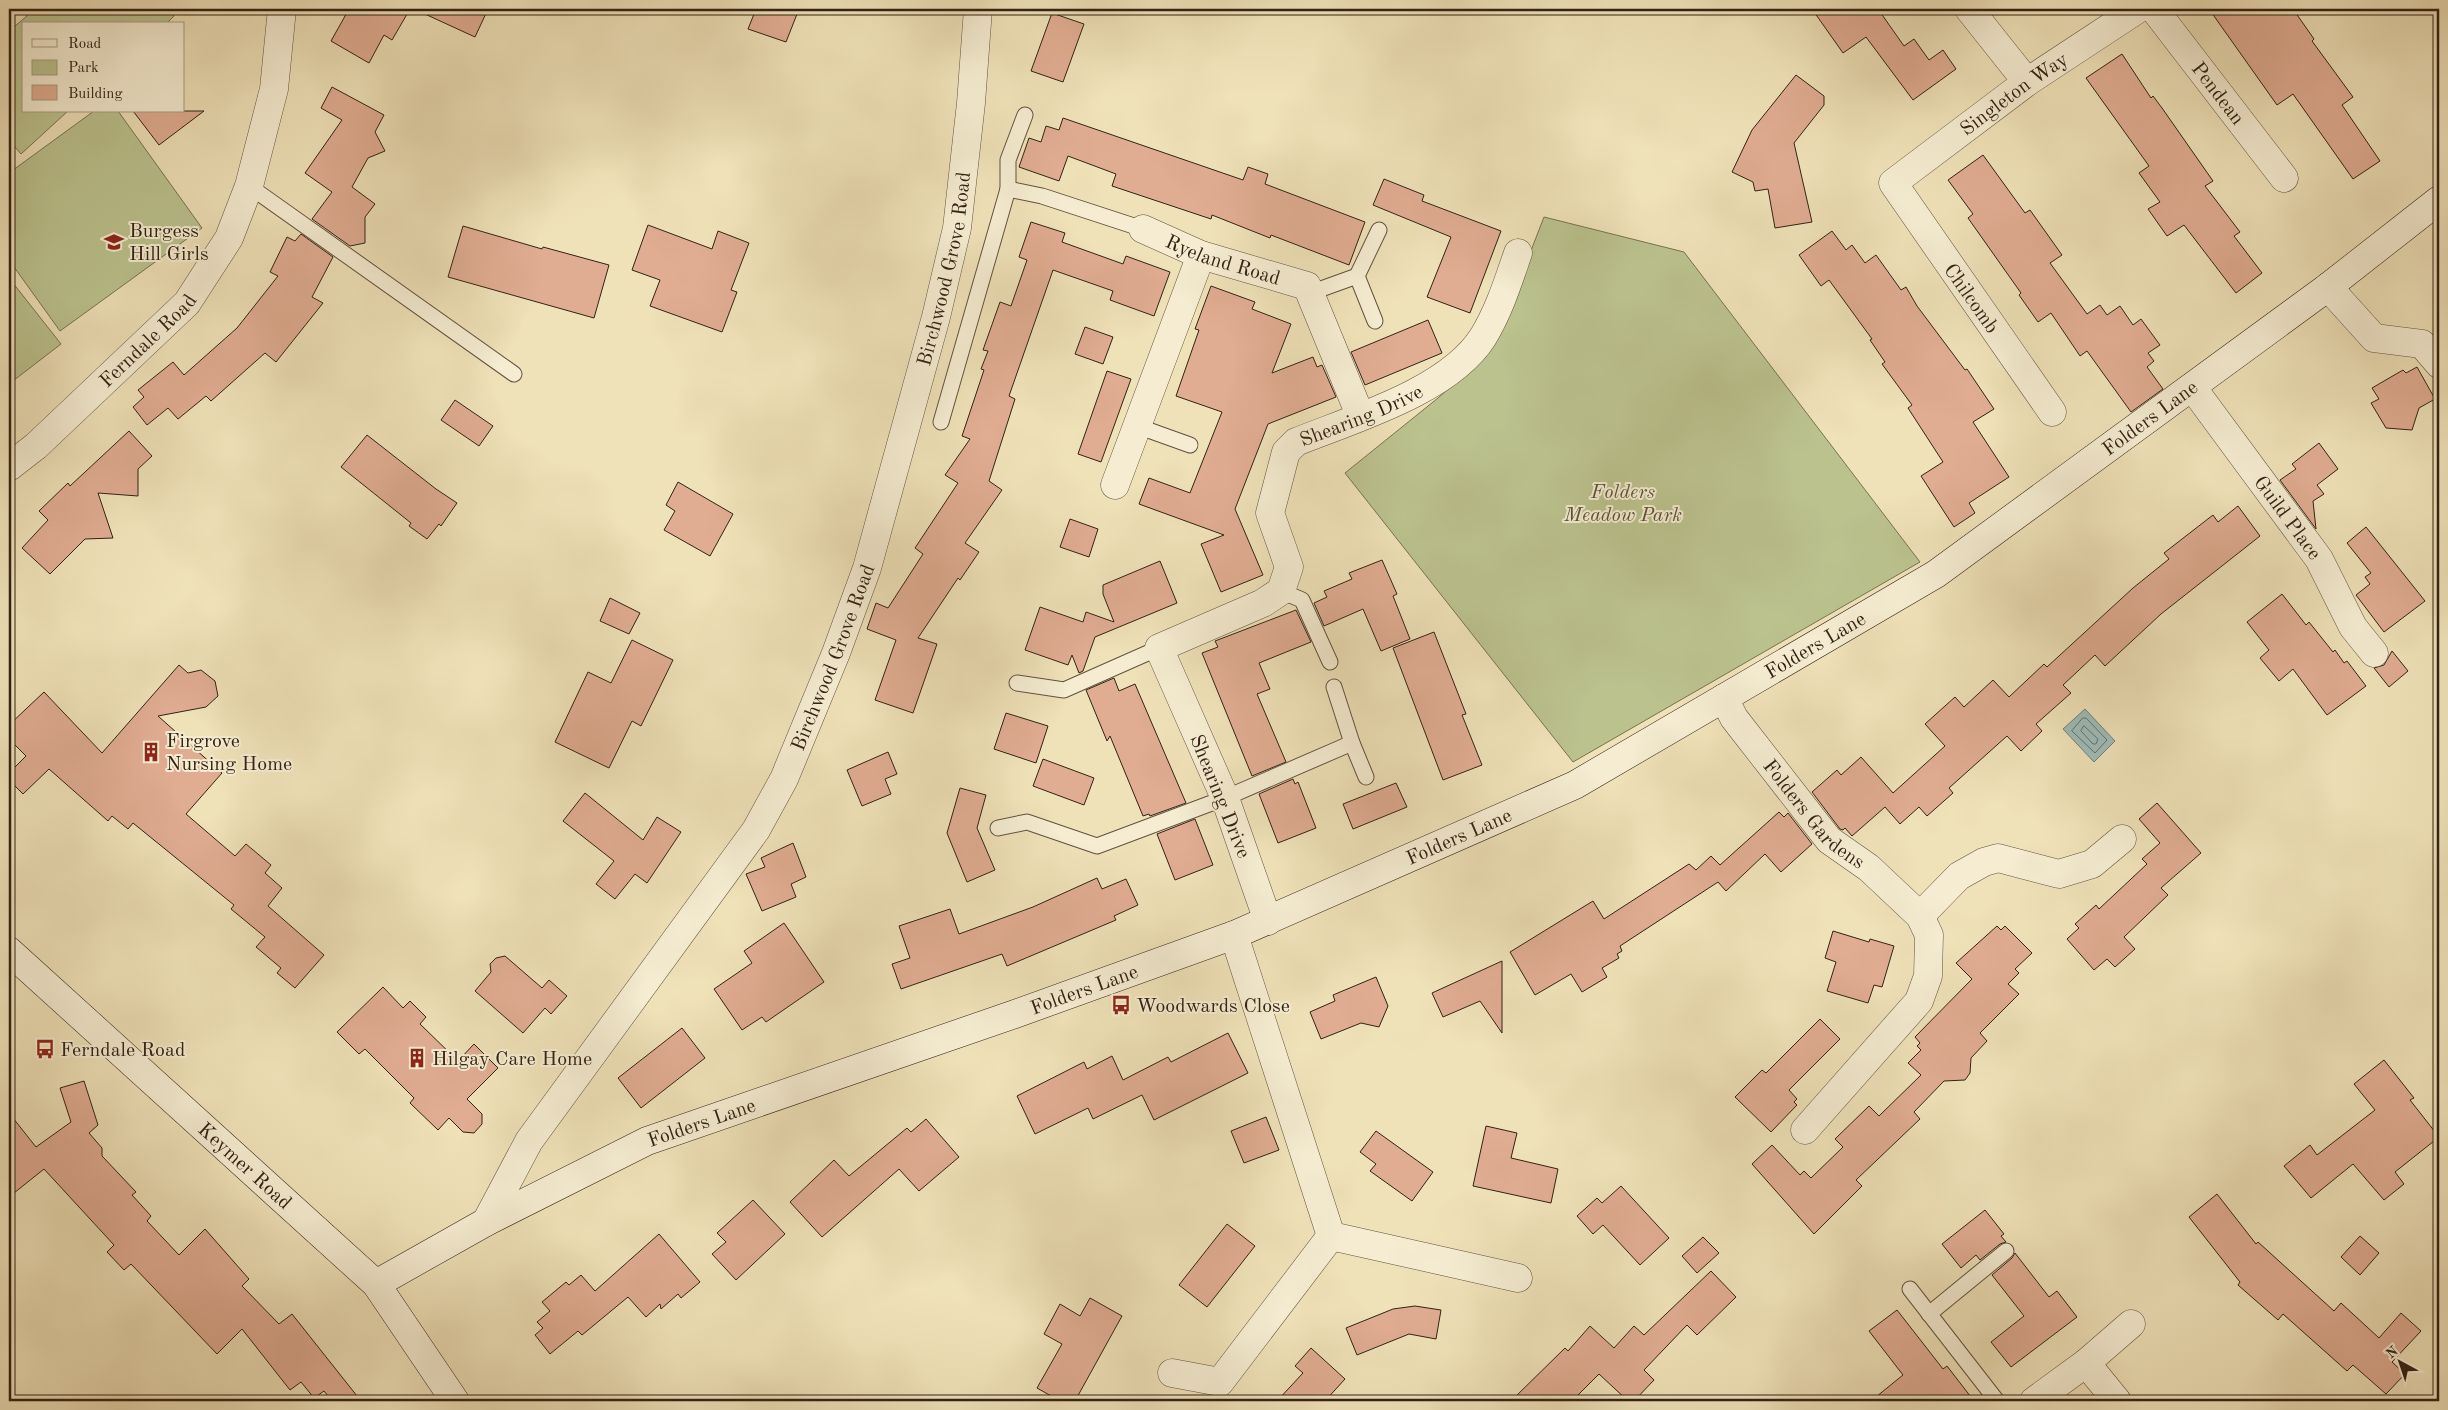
<svg xmlns="http://www.w3.org/2000/svg" width="2448" height="1410" viewBox="0 0 2448 1410" font-family="'Old Standard TT',serif">
	<style>
		.green { fill: #bbc28e; stroke: #767252 }
		.water { fill: #9dbbb8; stroke: #727e77 }
		.lines { fill: none; stroke-linecap: round; stroke-linejoin: round }
		.shore { stroke: #686e66; stroke-width: 1 }
		.building { fill: #e0ac92; stroke: #322215 }
		.lane-casing { stroke: #61523e; stroke-width: 17 }
		.street-casing { stroke: #61523e; stroke-width: 29 }
		.secondary-casing { stroke: #322215; stroke-width: 29 }
		.lane { stroke: #f5ecd1; stroke-width: 15 }
		.street { stroke: #f5ecd1; stroke-width: 28 }
		.secondary { stroke: #f5ecd1; stroke-width: 28 }
		.labels { text-anchor: middle; stroke-width: 4; stroke-linejoin: round; paint-order: stroke }
		.street-label { font-size: 20px; fill: #322215; stroke: #f5ecd1 }
		.poi-label { font-size: 20px; fill: #322215; stroke: #f5ecd1; text-anchor: start }
		.park-label { font-size: 20px; font-style: italic; fill: #5b5239; stroke: #f5ecd1 }
	</style>
	<rect width="100%" height="100%" fill="#efe1b8"/>
	<filter id="stains"><feTurbulence type="fractalNoise" baseFrequency=".004" numOctaves="4"/><feColorMatrix values="0 0 0 0 .2 0 0 0 0 .09 0 0 0 0 .02 0 0 0 .5 -.17"/></filter>
	<radialGradient id="worn" r=".72"><stop offset=".6" stop-color="#630" stop-opacity="0"/><stop offset="1" stop-color="#630" stop-opacity=".3"/></radialGradient>
	<!-- green -->
	<g class="green">
		<polygon points="23,9 169,9 174,16 166,24 24,24 24,111 68,111 21,154 9,140 9,31 27,16"/>
		<polygon points="94,111 118,111 202,228 60,331 9,260 9,173"/>
		<polygon points="1544,217 1684,252 1920,562 1573,762 1345,473 1438,398 1479,362 1501,328"/>
		<polygon points="9,278 61,344 9,384"/>
	</g>
	<!-- water -->
	<polygon class="water" points="2085,709 2115,741 2094,762 2063,729"/>
	<g class="lines">
		<!-- shore -->
		<g class="shore">
			<polygon points="2083,718 2086,718 2107,740 2095,753 2072,731"/>
			<polygon points="2084,726 2098,739 2096,744 2093,744 2081,731"/>
		</g>
	</g>
	<!-- building -->
	<g class="building">
		<polygon points="349,9 410,9 392,40 384,35 369,63 331,41"/>
		<polygon points="414,9 488,9 475,37"/>
		<polygon points="756,9 799,9 786,42 748,29"/>
		<polygon points="1812,9 1878,9 1904,46 1914,39 1929,60 1943,50 1956,69 1913,100 1866,37 1843,53"/>
		<polygon points="2209,9 2293,9 2314,39 2312,41 2353,97 2342,105 2380,161 2353,179 2293,94 2277,105"/>
		<polygon points="1052,13 1084,24 1063,82 1031,71"/>
		<polygon points="2122,54 2151,98 2153,96 2162,108 2213,181 2205,186 2240,232 2234,236 2262,273 2236,293 2184,225 2167,236 2148,209 2160,202 2139,173 2149,166 2086,78"/>
		<polygon points="1796,75 1824,96 1824,105 1794,143 1812,222 1775,228 1768,189 1755,191 1753,182 1732,172 1752,130"/>
		<polygon points="332,87 384,115 375,132 385,151 368,158 352,187 375,204 365,217 365,243 350,246 312,219 332,192 305,173 342,120 321,108"/>
		<polygon points="133,111 204,111 159,145"/>
		<polygon points="1063,118 1243,180 1248,167 1268,174 1265,184 1365,222 1349,265 1271,235 1270,238 1212,215 1211,219 1112,186 1116,174 1068,156 1059,181 1019,167 1029,138 1041,142 1046,126 1059,130"/>
		<polygon points="1983,155 2025,213 2030,210 2062,255 2050,263 2087,314 2100,305 2107,315 2120,306 2133,325 2141,319 2160,345 2148,353 2154,361 2147,367 2163,389 2131,412 2087,351 2080,356 2051,313 2038,322 2019,295 2021,293 1968,218 1973,214 1948,180"/>
		<polygon points="1384,179 1424,195 1422,201 1501,231 1470,313 1427,297 1451,237 1373,205"/>
		<polygon points="1031,222 1065,233 1062,242 1123,264 1126,256 1170,272 1154,316 1110,300 1113,291 1053,270 1009,396 1015,399 989,481 1002,490 965,543 979,552 960,580 958,578 918,638 937,644 913,713 875,700 896,640 867,629 876,603 888,608 923,554 915,548 958,483 945,475 970,439 962,436 984,370 981,369 988,351 983,350 1000,302 1011,306 1027,260 1019,257"/>
		<polygon points="648,225 712,249 718,231 749,243 731,290 737,292 722,332 650,306 660,280 632,270"/>
		<polygon points="463,226 542,249 543,247 609,265 594,318 448,277"/>
		<polygon points="1832,231 1846,250 1852,245 1865,263 1876,255 1901,290 1906,287 1917,306 1965,370 1967,369 1994,409 1973,422 2009,477 1969,503 1975,513 1954,527 1921,476 1943,462 1908,408 1912,405 1882,364 1885,362 1870,340 1872,339 1829,280 1821,286 1799,255"/>
		<polygon points="301,234 333,257 312,297 323,303 276,362 265,353 211,401 206,396 178,419 168,408 147,425 133,407 144,397 138,390 173,362 184,375 237,328 278,276 270,272 287,237 295,241"/>
		<polygon points="1211,286 1255,302 1252,309 1291,324 1272,373 1313,357 1317,367 1322,365 1336,397 1268,424 1235,509 1263,575 1221,592 1201,544 1224,535 1139,504 1149,478 1190,493 1222,412 1176,396 1199,330 1195,329"/>
		<polygon points="1428,320 1442,353 1365,385 1351,352"/>
		<polygon points="1085,327 1113,337 1103,364 1075,354"/>
		<polygon points="2417,367 2435,399 2419,408 2412,430 2386,428 2371,403 2379,399 2372,388 2403,370 2406,373"/>
		<polygon points="1107,371 1131,379 1101,462 1078,454"/>
		<polygon points="455,400 493,426 479,446 441,420"/>
		<polygon points="129,431 152,456 138,469 138,496 98,493 113,538 85,539 50,574 22,548 48,520 39,511 68,483 70,486"/>
		<polygon points="367,435 436,489 457,503 441,526 439,524 427,539 409,526 411,523 341,467"/>
		<polygon points="2319,443 2338,469 2317,485 2324,494 2313,501 2316,529 2280,480 2296,469 2292,464"/>
		<polygon points="678,482 733,514 710,556 664,530 675,511 666,505"/>
		<polygon points="2238,506 2260,536 2161,614 2105,666 2095,655 2063,685 2071,693 2036,724 2042,731 2021,751 2007,736 1949,788 1953,793 1927,816 1919,807 1900,824 1885,807 1852,836 1845,828 1843,830 1840,829 1812,792 1837,770 1841,775 1861,757 1893,793 1945,746 1925,724 1955,697 1964,707 1993,680 2009,697 2044,664 2047,667 2133,588 2169,559 2164,553 2213,515 2218,522"/>
		<polygon points="1070,519 1098,529 1089,557 1060,547"/>
		<polygon points="2366,527 2425,601 2384,632 2356,595 2370,584 2365,577 2371,573 2347,543"/>
		<polygon points="1382,560 1397,594 1393,596 1410,639 1381,651 1363,609 1324,626 1314,603 1327,597 1324,591 1352,579 1349,573"/>
		<polygon points="1160,561 1177,603 1095,637 1083,671 1079,673 1072,655 1068,665 1025,650 1040,607 1083,622 1086,612 1114,622 1103,594 1103,585"/>
		<polygon points="2282,594 2306,625 2309,622 2333,652 2335,650 2344,663 2347,661 2366,686 2327,715 2293,669 2279,681 2260,658 2269,650 2247,622"/>
		<polygon points="610,598 640,613 629,634 600,621"/>
		<polygon points="1296,610 1311,642 1259,663 1270,689 1257,694 1286,762 1252,776 1202,653 1218,647 1215,641"/>
		<polygon points="1434,632 1466,714 1462,715 1482,765 1443,780 1393,648"/>
		<polygon points="632,640 673,660 641,726 632,721 609,768 555,742 588,672 611,683"/>
		<polygon points="2392,651 2408,671 2389,687 2374,668 2384,665"/>
		<polygon points="179,665 188,673 201,670 215,681 218,696 206,707 158,716 222,773 186,814 235,856 246,844 271,865 265,873 282,888 268,906 324,955 295,988 277,973 281,968 256,947 265,937 231,909 234,905 133,823 128,829 112,816 108,821 49,769 23,794 9,780 9,773 26,756 9,739 9,725 44,692 102,753"/>
		<polygon points="1114,678 1119,691 1135,684 1186,803 1150,816 1149,814 1143,816 1110,736 1107,741 1086,690"/>
		<polygon points="1006,713 1048,726 1036,763 994,749"/>
		<polygon points="888,752 897,774 885,779 891,794 862,806 847,770"/>
		<polygon points="1043,759 1094,778 1084,805 1033,786"/>
		<polygon points="1293,779 1295,784 1298,782 1316,828 1278,843 1259,794"/>
		<polygon points="1396,783 1407,807 1353,829 1343,804"/>
		<polygon points="960,788 986,795 977,828 995,870 967,882 947,833"/>
		<polygon points="585,793 643,840 657,817 681,832 647,883 635,874 615,899 596,884 614,861 563,821"/>
		<polygon points="2157,803 2201,853 2161,888 2168,895 2124,937 2135,949 2115,967 2107,959 2094,970 2067,939 2079,928 2075,924 2096,905 2099,909 2147,864 2142,859 2160,843 2139,819"/>
		<polygon points="1779,812 1784,817 1788,813 1812,844 1781,872 1765,854 1726,891 1718,882 1620,946 1622,951 1617,954 1619,958 1602,968 1607,977 1582,992 1571,974 1535,995 1510,952 1593,901 1604,919 1689,864 1696,870 1711,856 1720,865"/>
		<polygon points="1195,819 1213,865 1175,880 1157,834"/>
		<polygon points="793,843 806,877 791,884 796,897 762,911 746,874 765,867 761,858"/>
		<polygon points="1097,878 1102,889 1126,879 1138,905 1114,916 1116,920 1007,966 1002,954 901,989 892,964 910,958 899,926 950,909 959,934 1033,907"/>
		<polygon points="784,923 824,982 766,1022 762,1017 742,1030 714,989 752,963 744,951"/>
		<polygon points="1997,926 2001,930 2005,926 2032,953 2015,969 2019,973 2008,984 2019,994 1980,1033 1987,1041 1971,1058 1970,1073 1965,1080 1944,1081 1914,1112 1920,1119 1856,1180 1862,1186 1814,1234 1752,1164 1772,1145 1800,1175 1804,1171 1811,1178 1843,1147 1835,1139 1869,1106 1879,1116 1921,1075 1908,1063 1921,1050 1917,1046 1920,1043 1915,1037 1972,979 1956,963"/>
		<polygon points="1833,931 1869,942 1870,939 1894,946 1882,987 1874,985 1868,1003 1827,991 1836,962 1825,958"/>
		<polygon points="505,956 542,988 549,980 567,996 551,1014 545,1008 523,1033 475,991 491,972 490,964 496,958"/>
		<polygon points="1502,961 1502,1033 1480,1001 1443,1017 1432,993"/>
		<polygon points="1376,977 1388,1006 1379,1027 1361,1023 1321,1039 1310,1012 1335,1001 1333,995"/>
		<polygon points="383,987 403,1008 410,1001 426,1017 420,1024 458,1061 474,1044 498,1068 467,1099 482,1114 482,1124 474,1133 463,1132 449,1118 438,1130 410,1103 414,1098 365,1049 359,1054 337,1032"/>
		<polygon points="1820,1019 1840,1039 1789,1090 1797,1099 1794,1102 1797,1105 1771,1132 1735,1097 1762,1070 1766,1073"/>
		<polygon points="682,1028 705,1058 641,1108 618,1078"/>
		<polygon points="1228,1033 1248,1073 1154,1120 1142,1095 1093,1119 1088,1108 1035,1134 1017,1096 1084,1062 1087,1069 1112,1056 1123,1080 1168,1057 1171,1062"/>
		<polygon points="2384,1060 2414,1098 2410,1100 2439,1137 2395,1172 2404,1184 2384,1200 2353,1164 2311,1198 2284,1166 2310,1145 2317,1155 2375,1110 2354,1084"/>
		<polygon points="84,1081 98,1125 89,1133 102,1148 102,1156 136,1192 132,1195 151,1216 147,1221 179,1255 205,1229 249,1279 242,1286 279,1324 292,1314 361,1401 332,1401 324,1391 314,1398 301,1382 290,1390 242,1329 217,1354 131,1264 124,1270 107,1252 114,1245 44,1169 9,1197 9,1113 36,1147 71,1122 60,1088"/>
		<polygon points="1266,1117 1279,1150 1244,1163 1231,1131"/>
		<polygon points="926,1119 959,1157 919,1191 899,1169 822,1237 790,1202 834,1160 849,1176 907,1128 911,1132"/>
		<polygon points="1486,1126 1517,1133 1511,1158 1558,1169 1551,1203 1473,1186"/>
		<polygon points="1376,1131 1433,1172 1412,1201 1370,1171 1376,1164 1360,1152"/>
		<polygon points="1621,1186 1669,1238 1640,1265 1603,1225 1593,1234 1577,1216 1597,1198 1602,1203"/>
		<polygon points="2217,1194 2256,1244 2258,1242 2334,1311 2341,1303 2379,1338 2401,1313 2421,1331 2392,1362 2405,1374 2386,1394 2353,1365 2347,1371 2283,1314 2278,1320 2238,1285 2240,1282 2189,1217"/>
		<polygon points="753,1200 785,1234 736,1280 712,1254 726,1242 717,1233"/>
		<polygon points="1985,1210 2004,1234 2001,1236 2006,1242 2000,1244 1980,1260 1976,1255 1961,1268 1942,1244"/>
		<polygon points="1227,1224 1255,1246 1207,1307 1179,1285"/>
		<polygon points="659,1234 700,1282 681,1298 678,1294 661,1309 660,1304 646,1317 628,1297 582,1335 578,1331 550,1354 535,1335 543,1328 537,1322 550,1311 542,1302 566,1282 569,1285 581,1275 595,1291"/>
		<polygon points="2360,1236 2379,1253 2360,1275 2341,1257"/>
		<polygon points="1703,1237 1719,1253 1697,1273 1682,1256"/>
		<polygon points="2015,1253 2049,1297 2057,1291 2077,1317 2011,1367 1991,1342 2024,1316 1992,1275 2012,1258"/>
		<polygon points="1711,1271 1736,1297 1697,1335 1687,1325 1644,1370 1654,1380 1634,1401 1628,1401 1599,1374 1572,1401 1511,1401 1565,1348 1568,1351 1590,1326 1614,1348 1634,1326 1644,1335"/>
		<polygon points="1090,1298 1122,1316 1075,1401 1060,1401 1037,1388 1062,1344 1044,1334 1060,1304 1080,1316"/>
		<polygon points="1415,1306 1441,1310 1436,1339 1409,1334 1357,1355 1346,1328 1393,1309"/>
		<polygon points="1897,1310 1943,1369 1947,1366 1974,1401 1871,1401 1903,1375 1869,1331"/>
		<polygon points="1311,1348 1345,1379 1325,1401 1277,1401 1303,1373 1295,1366"/>
	</g>
	<g class="lines">
		<defs>
			<g id="lane">
				<polyline points="249,186 514,374"/>
				<polyline points="1008,189 1042,196 1143,229"/>
				<polyline points="1357,276 1375,321"/>
				<polyline points="1310,293 1357,276 1379,230"/>
				<polyline points="941,422 1008,189 1008,160 1025,115"/>
				<polyline points="1137,426 1190,445"/>
				<polyline points="1281,591 1302,600 1330,662"/>
				<polyline points="1017,683 1064,690 1159,648"/>
				<polyline points="1334,687 1352,743 1366,777"/>
				<polyline points="998,828 1027,822 1097,846 1225,798 1352,743"/>
				<polyline points="1910,1289 1997,1401"/>
				<polyline points="1929,1314 2006,1251"/>
			</g>
			<g id="street">
				<polyline points="1969,9 2027,82"/>
				<path id="s1" d="M2154,9l130,169"/>
				<path id="s2" d="M1143,229l58,26 106,31 53,129"/>
				<polyline points="2328,287 2374,338 2422,344 2439,364"/>
				<path id="s3" d="M2192,387l127,172 34,68 21,26"/>
				<path id="s4" d="M2052,412l-159,-229 134,-101 111,-73"/>
				<path id="s5" d="M9,467l27,-21 151,-143 42,-65 20,-52 25,-97 8,-80"/>
				<polyline points="1115,485 1201,255"/>
				<path id="s6" d="M1724,698l10,20 95,122 40,28 51,48 9,19 -1,41 -9,25 -114,129"/>
				<polyline points="1920,916 1959,876 1984,862 1998,858 2059,874 2092,864 2122,839"/>
				<path id="s7" d="M1268,921l-43,-123 -66,-150 104,-45 18,-12 8,-24 -19,-54 16,-61 10,-10c57,-23 153,-51 187,-105 16,-26 25,-55 35,-84"/>
				<path id="s8" d="M486,1222l43,-81 227,-311 28,-51 52,-126 31,-85 69,-251 21,-89 14,-125 7,-94"/>
				<polyline points="1331,1236 1518,1278"/>
				<polyline points="2086,1363 2117,1401"/>
				<polyline points="1172,1373 1220,1382 1331,1236 1234,935"/>
				<polyline points="2034,1401 2086,1363 2131,1324"/>
			</g>
			<g id="secondary">
				<path id="s9" d="M9,951l367,333 79,117"/>
				<path id="s10" d="M376,1284l110,-62 161,-81 368,-127 219,-79 341,-150 361,-211 392,-287 111,-87"/>
			</g>
		</defs>
		<!-- lane casing -->
		<use href="#lane" class="lane-casing"/>
		<!-- street casing -->
		<use href="#street" class="street-casing"/>
		<!-- secondary casing -->
		<use href="#secondary" class="secondary-casing"/>
		<!-- lane -->
		<use href="#lane" class="lane"/>
		<!-- street -->
		<use href="#street" class="street"/>
		<!-- secondary -->
		<use href="#secondary" class="secondary"/>
	</g>
	<!-- icons -->
	<defs>
		<symbol id="school-bare" viewBox="-9 -9 18 18"><path d="M0-5L7-2L0 1L-7-2ZM-4 1L0 2.5L4 1V4Q0 6-4 4Z" fill="#8f2418" stroke="#f5ecd1" stroke-width="2.5" paint-order="stroke"/></symbol>
		<symbol id="building-bare" viewBox="-9 -9 18 18"><path d="M-4-6H4V6H1V3H-1V6H-4ZM-2.5-4.3h1.7v1.8h-1.7ZM.8-4.3h1.7v1.8H.8ZM-2.5-1h1.7V.8h-1.7ZM.8-1h1.7V.8H.8Z" fill="#8f2418" stroke="#f5ecd1" stroke-width="2.5" paint-order="stroke"/></symbol>
		<symbol id="bus-bare" viewBox="-9 -9 18 18"><path d="M-5-6H5V4H4V6H2V4H-2V6H-4V4H-5ZM-3.5-4V0h7V-4ZM-3.5 1.2v1.5H-2V1.2ZM2 1.2v1.5H3.5V1.2Z" fill="#8f2418" stroke="#f5ecd1" stroke-width="2.5" paint-order="stroke"/></symbol>
	</defs>
	<g fill-rule="evenodd">
		<use href="#school-bare" x="100" y="228" width="28" height="28"/>
		<use href="#building-bare" x="137" y="738" width="28" height="28"/>
		<use href="#bus-bare" x="1107" y="991" width="28" height="28"/>
		<use href="#bus-bare" x="31" y="1035" width="28" height="28"/>
		<use href="#building-bare" x="403" y="1044" width="28" height="28"/>
	</g>
	<g class="labels">
		<!-- street labels -->
		<g class="street-label">
			<text dy="7" stroke="none"><textPath href="#s1" startOffset="106">Pendean</textPath></text>
			<text dy="7" stroke="none"><textPath href="#s4" startOffset="429">Singleton Way</textPath></text>
			<text dy="7" stroke="none"><textPath href="#s2" startOffset="86">Ryeland Road</textPath></text>
			<text dy="7" stroke="none"><textPath href="#s8" startOffset="1071">Birchwood Grove Road</textPath></text>
			<text transform="translate(1972 298) rotate(55)" y="7">Chilcomb</text>
			<text dy="7" stroke="none"><textPath href="#s5" startOffset="188">Ferndale Road</textPath></text>
			<text dy="7" stroke="none"><textPath href="#s7" startOffset="659">Shearing Drive</textPath></text>
			<text dy="7" stroke="none"><textPath href="#s10" startOffset="1984">Folders Lane</textPath></text>
			<text dy="7" stroke="none"><textPath href="#s3" startOffset="162">Guild Place</textPath></text>
			<text dy="7" stroke="none"><textPath href="#s10" startOffset="1579">Folders Lane</textPath></text>
			<text dy="7" stroke="none"><textPath href="#s8" startOffset="666">Birchwood Grove Road</textPath></text>
			<text transform="translate(1221 796) rotate(68)" y="7">Shearing Drive</text>
			<text dy="7" stroke="none"><textPath href="#s6" startOffset="148">Folders Gardens</textPath></text>
			<text dy="7" stroke="none"><textPath href="#s10" startOffset="1174">Folders Lane</textPath></text>
			<text dy="7" stroke="none"><textPath href="#s10" startOffset="769">Folders Lane</textPath></text>
			<text dy="7" stroke="none"><textPath href="#s10" startOffset="364">Folders Lane</textPath></text>
			<text dy="7" stroke="none"><textPath href="#s9" startOffset="319">Keymer Road</textPath></text>
		</g>
		<!-- poi labels -->
		<g class="poi-label">
			<text x="129" y="237">Burgess<tspan x="129" dy="23">Hill Girls</tspan></text>
			<text x="166" y="747">Firgrove<tspan x="166" dy="23">Nursing Home</tspan></text>
			<text x="1136" y="1012">Woodwards Close</text>
			<text x="60" y="1056">Ferndale Road</text>
			<text x="432" y="1065">Hilgay Care Home</text>
		</g>
		<!-- park labels -->
		<g class="park-label">
			<text x="1623" y="498">Folders<tspan x="1623" dy="23">Meadow Park</tspan></text>
		</g>
	</g>
	<!-- margin -->
	<rect width="2448" height="1410" fill="none" stroke="#efe1b8" stroke-width="30"/>
	<rect x="10" y="10" width="2428" height="1390" fill="none" stroke="#322215" stroke-width="2.5"/>
	<rect x="15" y="15" width="2418" height="1380" fill="none" stroke="#322215"/>
	<!-- legend -->
	<rect x="22" y="22" width="162" height="90" fill="#f5ecd1" stroke="#a79b86"/>
	<rect x="32" y="39" width="25" height="8" fill="#f5ecd1" stroke="#a79b86"/>
	<text x="68" y="48" font-size="15" fill="#322215">Road</text>
	<rect x="32" y="60" width="25" height="15" fill="#bbc28e" stroke="#a79b86"/>
	<text x="68" y="72" font-size="15" fill="#322215">Park</text>
	<rect x="32" y="85" width="25" height="15" fill="#e0ac92" stroke="#a79b86"/>
	<text x="68" y="98" font-size="15" fill="#322215">Building</text>
	<!-- north arrow -->
	<g transform="translate(2400 1362) rotate(320)" stroke="#f5ecd1" stroke-width="4" paint-order="stroke">
	<path d="M0-4L9 19L0 12L-9 19Z" fill="#322215"/>
	<text y="-8" font-size="14" font-weight="bold" text-anchor="middle" fill="#322215">N</text>
	</g>
	<rect width="100%" height="100%" filter="url(#stains)"/>
	<rect width="100%" height="100%" fill="url(#worn)"/>
</svg>
